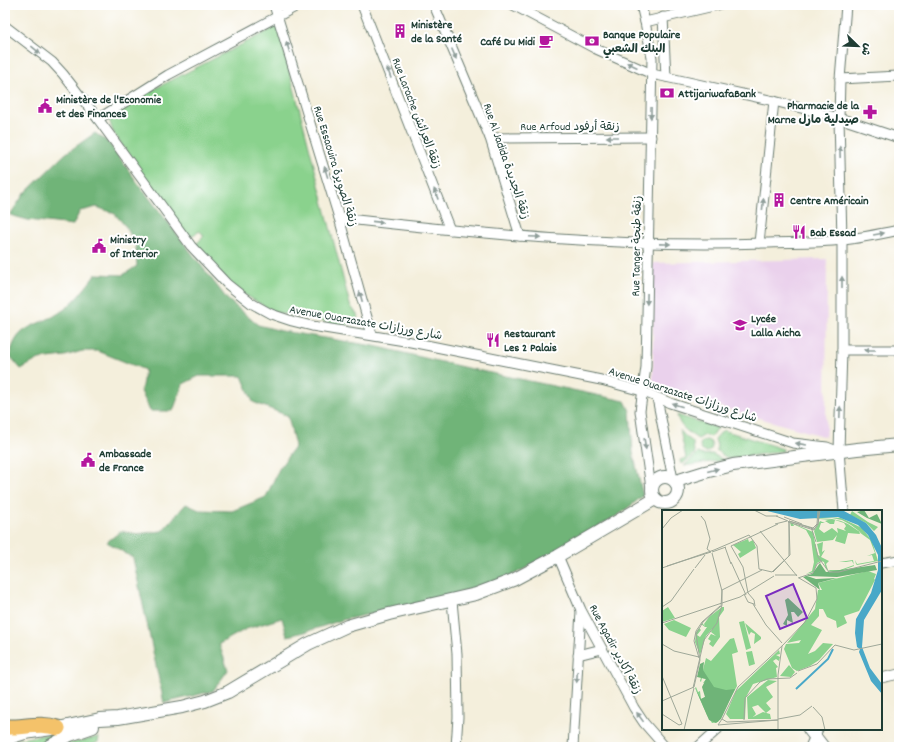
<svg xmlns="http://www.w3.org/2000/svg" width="904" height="752" viewBox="0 0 904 752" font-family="Dekko,'Playpen Sans Arabic',sans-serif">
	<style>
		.built { fill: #ead1ec }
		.green { fill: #8ad28d; stroke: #548860 }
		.forest { fill: #6fb478; stroke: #477856 }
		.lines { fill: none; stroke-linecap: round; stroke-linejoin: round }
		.minor-casing { stroke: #6a7b6f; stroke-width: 11 }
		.tertiary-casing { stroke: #6a7b6f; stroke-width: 14 }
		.primary-casing { stroke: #6a7b6f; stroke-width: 17 }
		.minor { stroke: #fff; stroke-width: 9 }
		.tertiary { stroke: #fff; stroke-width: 12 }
		.primary { stroke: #f4c26a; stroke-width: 15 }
		.oneway { fill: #8f9e9a }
		.labels { text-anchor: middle; stroke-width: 4; stroke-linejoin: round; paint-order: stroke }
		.poi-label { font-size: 12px; font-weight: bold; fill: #1f3d34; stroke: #fff; text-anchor: start }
		.street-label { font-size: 12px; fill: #1f3d34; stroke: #fff }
		.inset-river { fill: none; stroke: #49a8c8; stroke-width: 2 }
		.inset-road { fill: none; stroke: #9fa899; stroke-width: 1 }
		.view { fill: #7b2cbf; fill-opacity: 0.15; stroke: #7b2cbf; stroke-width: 2 }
		.inset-edge { fill: none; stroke: #1f3d34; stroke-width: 2 }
	</style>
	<rect width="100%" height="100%" fill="#fff"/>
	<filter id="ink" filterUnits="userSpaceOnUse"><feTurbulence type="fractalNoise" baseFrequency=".025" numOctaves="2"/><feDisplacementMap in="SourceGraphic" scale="8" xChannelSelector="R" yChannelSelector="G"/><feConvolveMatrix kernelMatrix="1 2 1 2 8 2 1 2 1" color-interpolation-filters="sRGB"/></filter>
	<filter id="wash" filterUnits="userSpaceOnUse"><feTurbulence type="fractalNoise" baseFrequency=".012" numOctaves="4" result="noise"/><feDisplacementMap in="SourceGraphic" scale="16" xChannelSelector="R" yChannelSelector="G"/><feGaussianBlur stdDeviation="0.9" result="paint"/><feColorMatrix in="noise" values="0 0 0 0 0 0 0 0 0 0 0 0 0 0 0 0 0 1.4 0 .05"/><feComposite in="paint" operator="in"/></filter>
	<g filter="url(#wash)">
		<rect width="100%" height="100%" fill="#f4efdc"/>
		<!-- built -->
		<polygon class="built" points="827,259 826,437 653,388 653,263"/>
		<!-- green -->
		<g class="green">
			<polygon points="278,26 350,305 358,316 355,324 341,325 274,312 237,290 196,248 197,243 204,236 200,231 191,236 185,236 113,132 107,113"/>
			<path d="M677,415l41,13 -7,9 -6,-2 -7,4c-10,-7 -18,-11 -21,-24z"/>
			<polygon points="680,430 685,436 693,442 693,447 695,453 684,463 681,464 680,460 686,458"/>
			<polygon points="723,430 783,449 783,451 728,459 716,450 717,446 715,439"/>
			<circle cx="706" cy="446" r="6"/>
			<polygon points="698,453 703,455 712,454 724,460 684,466"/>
			<polygon points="69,730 42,747 6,747 16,740"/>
			<polygon points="99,737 98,742 89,747 62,747 67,744"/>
		</g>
		<!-- forest -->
		<path class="forest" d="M95,133l13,9 32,44 87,113 31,26 24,6 92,15 93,22 158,33 5,10 3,42 10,43 -23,18 -88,51 -35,18 -98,25 -57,12 -37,12 -18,4 -5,-18 -36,11 -27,15 9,26 -15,21 -49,12 -31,-145 -26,-16 14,-11 16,3 25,-3 24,-27 13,6 33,1 34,-14 13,-28 16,-23 -7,-30 -35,-14 -11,-26h-43l-16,8 -10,27h-23l-9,-20 4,-21 -47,-19h-16l-17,5 -26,3 -18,10 -11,-13c6,-32 27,-29 49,-43 15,-9 26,-25 37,-39l27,1 14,-9 -1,-20 -9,-18 -12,-14 -18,-7 -17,4 -7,14 -45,-5 -18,-5 14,-21 41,-40z"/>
	</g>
	<g filter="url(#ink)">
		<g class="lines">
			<defs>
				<g id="minor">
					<polyline points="274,5 339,218 372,335"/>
					<polyline points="362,5 450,230"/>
					<polyline points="434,5 490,138 520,236"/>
					<polyline points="513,5 596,49 652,74 774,101 839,118 899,138"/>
					<polyline points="641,5 645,22 652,58 646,367 640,411 651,488"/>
					<polyline points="663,17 666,77"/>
					<polyline points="645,22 718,5"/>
					<polyline points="5,26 52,62 63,74 98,119 191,246 227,284 251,303 271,314 292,321 312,326 411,342 601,380 642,391 670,403 793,443 827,447 837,451"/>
					<polyline points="840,79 898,76"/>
					<polyline points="98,119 168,75 299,5"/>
					<polyline points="490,138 651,137"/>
					<path d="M339,218c141,16 283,30 425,25 26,-1 53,0 78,-3 19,-2 38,-6 57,-10"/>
					<polyline points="759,243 774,101"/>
					<polyline points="842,350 899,350"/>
					<polyline points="657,398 673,479"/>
					<polyline points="844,511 839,451 842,350 842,240 839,118 840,79 846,5"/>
					<polyline points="558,556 581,610 634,708 644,723 665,747"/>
					<polyline points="881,563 899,560"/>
					<polyline points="452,601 457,654 458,717 456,747"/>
					<polyline points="578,655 602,649"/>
					<polyline points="881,678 899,674"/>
					<polyline points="573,747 581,611"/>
					<polyline points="698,747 718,729"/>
					<polyline points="810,747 818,729"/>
				</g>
				<g id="tertiary">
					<circle cx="665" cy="490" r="13"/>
					<polyline points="676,481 705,472 733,465 857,449 899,445"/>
					<polyline points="809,729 823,747"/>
					<polyline points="5,742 12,737 25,733 58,728 100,719 118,718 182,707 205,701 228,692 308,644 347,626 389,614 476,594 513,580 558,556 655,499"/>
					<polyline points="48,747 70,735 93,727"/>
				</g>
				<path id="primary" d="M5,727c18,1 35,-5 53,1"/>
			</defs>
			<!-- minor casing -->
			<use href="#minor" class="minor-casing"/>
			<!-- tertiary casing -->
			<use href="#tertiary" class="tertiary-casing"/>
			<!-- primary casing -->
			<use href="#primary" class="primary-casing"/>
			<!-- minor -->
			<use href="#minor" class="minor"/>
			<!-- tertiary -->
			<use href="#tertiary" class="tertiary"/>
			<!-- primary -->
			<use href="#primary" class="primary"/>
		</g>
		<!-- one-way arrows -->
		<defs><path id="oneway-solid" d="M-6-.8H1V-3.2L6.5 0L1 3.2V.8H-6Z"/></defs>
		<g class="oneway">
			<use href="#oneway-solid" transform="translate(288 47) rotate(-107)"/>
			<use href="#oneway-solid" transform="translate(36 50) rotate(39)"/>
			<use href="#oneway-solid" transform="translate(454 54) rotate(67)"/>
			<use href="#oneway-solid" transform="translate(632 65) rotate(-156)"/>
			<use href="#oneway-solid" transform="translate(389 73) rotate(-111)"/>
			<use href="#oneway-solid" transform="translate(651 113) rotate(91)"/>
			<use href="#oneway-solid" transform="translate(612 137) rotate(180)"/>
			<use href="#oneway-solid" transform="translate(840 152) rotate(-92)"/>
			<use href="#oneway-solid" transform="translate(326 172) rotate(-107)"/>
			<use href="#oneway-solid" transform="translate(436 194) rotate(-111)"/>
			<use href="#oneway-solid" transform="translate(763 204) rotate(-84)"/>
			<use href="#oneway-solid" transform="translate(378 222) rotate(6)"/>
			<use href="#oneway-solid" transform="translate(879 234) rotate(-10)"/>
			<use href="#oneway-solid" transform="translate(535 237) rotate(3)"/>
			<use href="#oneway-solid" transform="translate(665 244) rotate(1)"/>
			<use href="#oneway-solid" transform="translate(842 282) rotate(-90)"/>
			<use href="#oneway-solid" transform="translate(361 297) rotate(-105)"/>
			<use href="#oneway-solid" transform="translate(647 299) rotate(91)"/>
			<use href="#oneway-solid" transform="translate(870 350) rotate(-180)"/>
			<use href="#oneway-solid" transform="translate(677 405) rotate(-162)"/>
			<use href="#oneway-solid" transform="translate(840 412) rotate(-88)"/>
			<use href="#oneway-solid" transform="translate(645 444) rotate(81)"/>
			<use href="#oneway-solid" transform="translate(801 444) rotate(-171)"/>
			<use href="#oneway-solid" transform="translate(713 470) rotate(-15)"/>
			<use href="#oneway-solid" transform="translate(577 677) rotate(93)"/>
			<use href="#oneway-solid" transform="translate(640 717) rotate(-126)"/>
		</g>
	</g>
	<!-- icons -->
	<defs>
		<symbol id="building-bare" viewBox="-9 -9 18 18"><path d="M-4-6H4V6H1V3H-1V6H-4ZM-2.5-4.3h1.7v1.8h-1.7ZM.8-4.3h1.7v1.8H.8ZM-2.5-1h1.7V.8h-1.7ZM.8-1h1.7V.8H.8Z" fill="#b5179e" stroke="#fff" stroke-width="2.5" paint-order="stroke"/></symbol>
		<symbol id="cafe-bare" viewBox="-9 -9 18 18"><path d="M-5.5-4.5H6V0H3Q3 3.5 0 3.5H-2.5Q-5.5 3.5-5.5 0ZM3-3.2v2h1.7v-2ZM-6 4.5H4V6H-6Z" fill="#b5179e" stroke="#fff" stroke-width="2.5" paint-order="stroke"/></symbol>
		<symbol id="bank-bare" viewBox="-9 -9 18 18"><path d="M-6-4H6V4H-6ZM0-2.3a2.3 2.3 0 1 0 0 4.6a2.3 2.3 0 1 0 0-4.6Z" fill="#b5179e" stroke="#fff" stroke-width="2.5" paint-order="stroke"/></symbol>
		<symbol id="civic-bare" viewBox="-9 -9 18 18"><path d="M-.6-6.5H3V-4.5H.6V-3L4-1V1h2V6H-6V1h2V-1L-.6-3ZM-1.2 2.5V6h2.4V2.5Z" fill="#b5179e" stroke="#fff" stroke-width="2.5" paint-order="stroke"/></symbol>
		<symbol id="pharmacy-bare" viewBox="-9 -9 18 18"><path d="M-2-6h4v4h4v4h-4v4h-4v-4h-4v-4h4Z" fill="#b5179e" stroke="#fff" stroke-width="2.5" paint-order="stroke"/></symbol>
		<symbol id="restaurant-bare" viewBox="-9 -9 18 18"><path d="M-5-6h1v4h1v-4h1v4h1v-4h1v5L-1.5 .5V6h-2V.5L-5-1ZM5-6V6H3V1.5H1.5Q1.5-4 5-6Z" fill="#b5179e" stroke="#fff" stroke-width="2.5" paint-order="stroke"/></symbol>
		<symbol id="university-bare" viewBox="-9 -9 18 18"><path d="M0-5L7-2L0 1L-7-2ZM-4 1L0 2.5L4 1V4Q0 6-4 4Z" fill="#b5179e" stroke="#fff" stroke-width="2.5" paint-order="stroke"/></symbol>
	</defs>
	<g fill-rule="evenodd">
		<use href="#building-bare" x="390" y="21" width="20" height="20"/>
		<use href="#cafe-bare" x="536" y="31" width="20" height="20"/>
		<use href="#bank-bare" x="582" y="31" width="20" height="20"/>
		<use href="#bank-bare" x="657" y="83" width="20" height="20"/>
		<use href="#civic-bare" x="35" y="96" width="20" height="20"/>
		<use href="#pharmacy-bare" x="860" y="102" width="20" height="20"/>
		<use href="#building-bare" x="769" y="190" width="20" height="20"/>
		<use href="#restaurant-bare" x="789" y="222" width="20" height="20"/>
		<use href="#civic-bare" x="89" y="236" width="20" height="20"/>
		<use href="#university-bare" x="730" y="315" width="20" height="20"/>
		<use href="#restaurant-bare" x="483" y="330" width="20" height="20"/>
		<use href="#civic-bare" x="78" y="450" width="20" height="20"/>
	</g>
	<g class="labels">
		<!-- poi labels -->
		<g class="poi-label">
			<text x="411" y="28">Ministère<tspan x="411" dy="14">de la Santé</tspan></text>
			<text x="603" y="38">Banque Populaire<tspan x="603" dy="14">البنك الشعبي</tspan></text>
			<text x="535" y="45" text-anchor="end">Café Du Midi</text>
			<text x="678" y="97">AttijariwafaBank</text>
			<text x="56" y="103">Ministère de l'Economie<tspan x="56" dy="14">et des Finances</tspan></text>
			<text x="859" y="109" text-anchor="end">Pharmacie de la<tspan x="859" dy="14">Marne صيدلية مارل</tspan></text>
			<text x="790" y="204">Centre Américain</text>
			<text x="810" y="236">Bab Essad</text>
			<text x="110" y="243">Ministry<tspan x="110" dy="14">of Interior</tspan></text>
			<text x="751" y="322">Lycée<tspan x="751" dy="14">Lalla Aicha</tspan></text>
			<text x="504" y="337">Restaurant<tspan x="504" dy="14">Les 2 Palais</tspan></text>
			<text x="99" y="457">Ambassade<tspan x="99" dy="14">de France</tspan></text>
		</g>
		<!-- street labels -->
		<g class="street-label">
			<text transform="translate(417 113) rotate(69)" y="4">Rue Larache زنقة العرائش</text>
			<text x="570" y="130">Rue Arfoud زنقة أرفود</text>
			<text transform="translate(507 161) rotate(71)" y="4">Rue Al Jadida زنقة الجديدة</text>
			<text transform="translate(336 166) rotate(73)" y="4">Rue Essaouira زنقة الصويرة</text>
			<text transform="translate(636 246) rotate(-89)" y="4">Rue Tanger زنقة طنجة</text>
			<text transform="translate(366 322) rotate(10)" y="4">Avenue Ouarzazate شارع ورزازات</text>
			<text transform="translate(683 394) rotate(18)" y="4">Avenue Ouarzazate شارع ورزازات</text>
			<text transform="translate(616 649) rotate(62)" y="4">Rue Agadir زنقة أكادير</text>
		</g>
	</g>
	<!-- overview -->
	<g transform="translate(662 510)">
		<rect width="220" height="220" fill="#f4efdc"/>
		<path d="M190,1l16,11 10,5 -4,4 -8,-8 -16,-8zM160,7l19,1 21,10 10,13 6,20 -21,4 -1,-1 -1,-4 11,-4 -11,4 2,4 17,-3 -2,-6 -5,1 8,-3 -5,-13 -11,-8 1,2 -12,-1 -3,11 -10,-3 2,-6 -4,5 -16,2 -3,-11 6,-10 5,2h-4l-2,6 5,4 8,-5 6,5 -1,-5 9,3 -2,-2 2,-3 -2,-3 -9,-3 -1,4h-4l-5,-3 3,-1h-8l12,-1 9,2 7,3 15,10 -12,-9 -9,-5 -10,-2 -17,1zM128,12l23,10 4,21 -2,-9 3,11 2,1 -3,-12 6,-2 -1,10 3,-2 -4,7 8,4 -3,3 2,6h12l14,-5 -2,-4 -6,1h-7l14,-2 1,6 -14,5h-10l-4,-2 -2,-7 -3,-1 -4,2 -3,9 -8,2 6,-3 2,-9 -3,-23 -5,-9 -13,-6 1,2h-3zM86,29l1,3 4,-2 3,8 -16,10 -2,-4 3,-2 -8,-7zM206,61l8,3 -2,5 -1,-2 2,3 -16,31 -15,5 3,7 -10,5 -1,-7 -9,-4 -4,-8h-4v7l-8,9 11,5 -14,24 7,-3 8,-8 10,1 -14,16 -9,6 -13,5 -5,-3 -8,-19 2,-5 13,-1 2,-3 -14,3 28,-34 3,-19h4l-4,-7zM6,97l7,11 -13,4v-11zM60,97h2v3l-5,7 1,20 -7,10 -4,-3 2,-3 -3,-2 3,-5 5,2 -5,-4 1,-3 -6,7 -6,19 -5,-13 1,-10 3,-4 2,2 -4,5 3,2 7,-10h-2l-4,-3 1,-1 3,3 -1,-2 5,-7zM12,110l17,8 -5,9 -17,-7 -5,-6zM82,111l7,27 -5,2 -7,-28zM83,113l16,14v2l-7,5 1,-10 -4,-2 -2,3zM72,128l4,14 -6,2 5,32 -19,36 -6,1 -5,-8 -12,-27 1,-1 2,5 2,-1 1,8 4,-2 3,-15 -5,1 3,-4 -4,-1 -1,4 -1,-1 6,-23 5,3 19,-22zM117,140l1,4 -4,1 4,2 -1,4 -3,-2 -3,2 5,6 -2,1 1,9 -24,7 -7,13 -1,22h-15l-4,-5 10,-23zM90,141l3,13 -6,2 -3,-14zM127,155l6,7 -4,5 -11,-1zM106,170l9,1 -11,6 7,10 -7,6 5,6 -5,4 -8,-8 -6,2 4,7 -3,3 10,-5 7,2 1,5h-23l-1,-22z" fill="#8ad28d"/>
		<path d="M202,0l5,8 8,-4 5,10 -15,-6 -10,-6zM158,53l6,9 49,-7 2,5 -40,7 -30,-1 9,3 21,-1 -19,5 2,7 -17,-13 9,-3zM126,88l15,14 -5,5 -4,-5h-3l2,11 -6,-3v6l-4,-2 5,-9 -3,-15zM42,152l-1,8 11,17 12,3 9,-1 -14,30 -5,4 -7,-3 -13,-30 5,9 4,-2 -3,-10 4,-8 -9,-2 3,-13z" fill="#6fb478"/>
		<path d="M101,0l81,1 22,12 10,12 6,13v42l-18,30 -2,27 8,21 12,16v10l-11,-13 -12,-29 1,-3 -3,-2 -2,-14 1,-14 15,-26 7,-23v-15l-10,-20 -10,-10 -20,-8 -38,2z" fill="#49a8c8"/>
		<path class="inset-river" d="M134,179l32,-30 5,-10"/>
		<path class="inset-road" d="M92,0l12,6h12M157,0l-1,14 -4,5 -25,-8 -1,1 26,8 4,-6 2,-14M39,6l4,5 5,18 -3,10 4,3M114,6l12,5M122,7l18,7M113,14l12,-3M149,17l5,15M0,19l9,-11 12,-8M98,21l37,45M153,34l3,13 11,15h10l43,-11M63,37l6,17M50,42l14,-5M69,52l15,33M5,56l44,-14M0,58l52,-18 35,-15 8,11 2,23 13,3 17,-16v-35l24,7 4,-4 1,-14M33,58l10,-13M111,62l17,-17 -1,-33M113,65h22M136,68l15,-5 4,-9 5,-3M82,84l4,8 6,2M91,94l13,21 16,18M93,96l-1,-6 -6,-7 -5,-26 -12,-21 47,-22M0,97l9,-6 23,-32M0,113l78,-26 34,-21M0,134l12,7 25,6M37,148l-5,-17 2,-10 6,-9 18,-16M136,161l19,-7 18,-19 19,5 28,-6M0,166l20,48 -3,1 -17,-11M31,178l11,-48 13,-17 5,-18v-14l-10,-38M0,191l32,-14 6,-27 -4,-26 7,-12 18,-16 1,-16 40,-20M151,197l9,10 3,13M60,209l16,-32 45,-42M116,209l22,-4 12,-9M82,210l1,-22 15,-16 7,-3 23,-1 7,-5M116,210l-60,5 4,-6 5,3 51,-2M22,220l10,-42M116,220v-55l4,-29 23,-24 12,-23 -1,-11 -17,-10"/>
		<path class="view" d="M131,74l14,34 -27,11 -14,-33z"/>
		<rect width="220" height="220" class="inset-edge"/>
	</g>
	<!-- margin -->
	<rect width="904" height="752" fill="none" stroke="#fff" stroke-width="20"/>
	<!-- north arrow -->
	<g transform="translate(858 46) rotate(113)" stroke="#ffffff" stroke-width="3" paint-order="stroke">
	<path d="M0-3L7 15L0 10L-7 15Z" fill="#1f3d34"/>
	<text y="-6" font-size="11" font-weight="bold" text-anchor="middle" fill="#1f3d34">ش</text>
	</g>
</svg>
